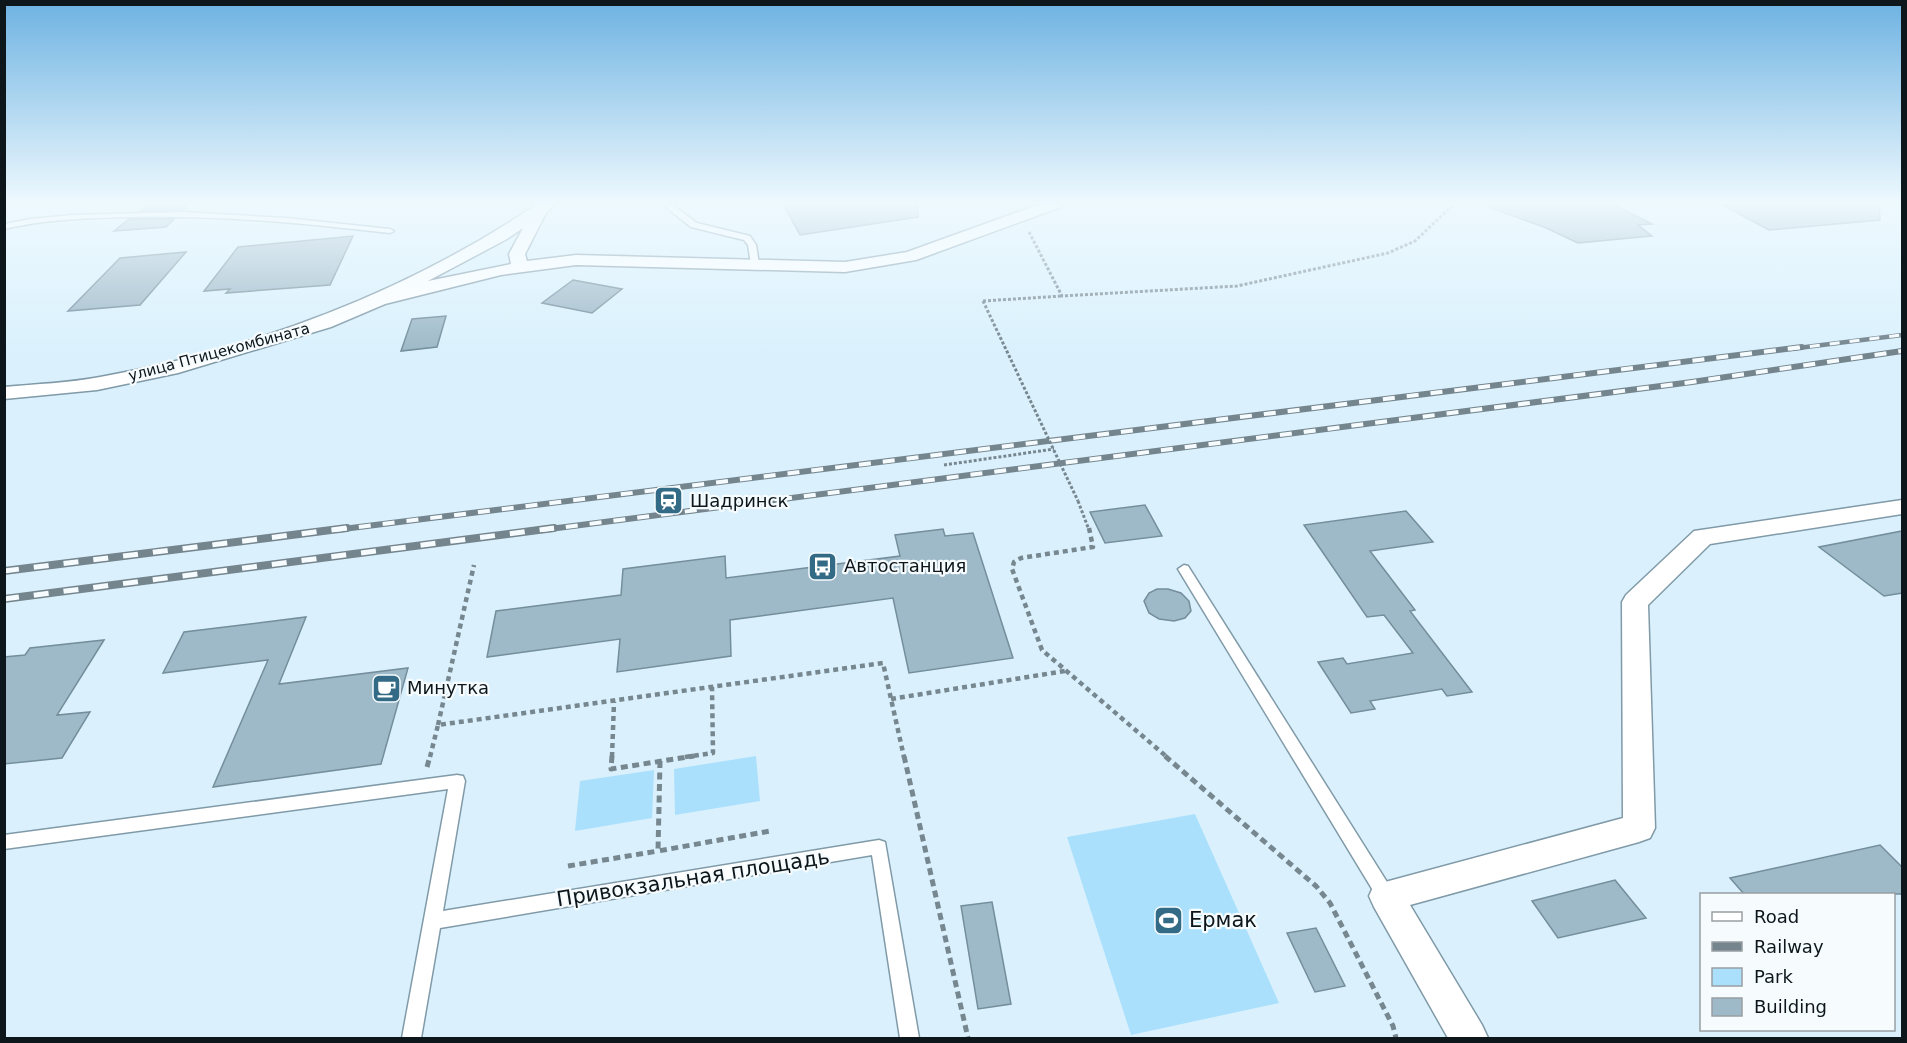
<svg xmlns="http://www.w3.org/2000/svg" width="1907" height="1043" viewBox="0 0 1907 1043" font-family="'DejaVu Sans',sans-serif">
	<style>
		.green { fill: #abe0fc }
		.building { fill: #9eb9c8; stroke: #748e9c; stroke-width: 1.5 }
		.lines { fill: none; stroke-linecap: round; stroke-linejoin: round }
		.lane-casing { stroke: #809aa8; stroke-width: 3 }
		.street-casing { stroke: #809aa8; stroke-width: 3 }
		.path-far2 { stroke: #778790; stroke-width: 3; stroke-dasharray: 3 2; stroke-linecap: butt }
		.path-far1 { stroke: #778790; stroke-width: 4.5; stroke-dasharray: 5 4; stroke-linecap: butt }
		.path { stroke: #778790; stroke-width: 5; stroke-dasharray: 7 4.5; stroke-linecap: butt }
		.lane { fill: #fff; fill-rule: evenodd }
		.street { fill: #fff; fill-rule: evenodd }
		.rail-far2-casing { stroke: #75858e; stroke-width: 4.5 }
		.rail-far1-casing { stroke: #75858e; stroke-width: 6 }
		.rail-casing { stroke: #75858e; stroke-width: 8 }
		.rail-far2 { stroke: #f6fbfe; stroke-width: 3; stroke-dasharray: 10; stroke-linecap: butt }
		.rail-far1 { stroke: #f6fbfe; stroke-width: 4; stroke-dasharray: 12; stroke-linecap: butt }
		.rail { stroke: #f6fbfe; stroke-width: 5; stroke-dasharray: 15; stroke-linecap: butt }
		.path-bridge { stroke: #778790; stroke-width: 3; stroke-dasharray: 3 2; stroke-linecap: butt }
		.labels { text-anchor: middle; stroke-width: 4.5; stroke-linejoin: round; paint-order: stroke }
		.far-street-label { font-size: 15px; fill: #0c161b; stroke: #f6fbfe }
		.poi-label { font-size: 18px; fill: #0c161b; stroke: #f6fbfe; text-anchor: start }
		.near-street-label { font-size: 21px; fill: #0c161b; stroke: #f6fbfe }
		.near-poi-label { font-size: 21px; fill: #0c161b; stroke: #f6fbfe; text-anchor: start }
	</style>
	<rect width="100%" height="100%" fill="#daf1fd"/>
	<!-- green -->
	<g class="green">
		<polygon points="756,756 760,801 675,815 674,769"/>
		<polygon points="654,770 652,818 575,831 580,781"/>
		<polygon points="1195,814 1279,1003 1131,1035 1067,837"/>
	</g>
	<!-- building -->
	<g class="building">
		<polygon points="149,204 188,204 183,210 140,211"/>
		<polygon points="783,204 917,204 918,217 800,235"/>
		<polygon points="1489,204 1612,204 1652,224 1638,225 1652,236 1578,243 1544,227 1488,207"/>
		<polygon points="1721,204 1879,204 1880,220 1769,230"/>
		<polygon points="129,219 174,219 166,227 114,231"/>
		<polygon points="353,236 330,285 226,293 230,289 204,291 238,247"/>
		<polygon points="186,252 140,305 68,311 120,258"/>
		<polygon points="573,280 622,289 592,313 542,303"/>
		<polygon points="446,316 437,347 401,351 412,319"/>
		<polygon points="1145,505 1162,536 1105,543 1090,512"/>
		<polygon points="1406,511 1433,542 1370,551 1415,610 1410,611 1472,692 1447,696 1442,689 1370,701 1375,709 1351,713 1318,662 1343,658 1347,664 1413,653 1384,615 1367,617 1304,525"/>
		<polygon points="943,529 945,536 973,533 1013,658 909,673 893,598 730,620 731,656 617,672 620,639 487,657 496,611 621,595 623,569 725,556 726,578 900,556 895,535"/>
		<polygon points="1902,531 1902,593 1884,596 1819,547"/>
		<polygon points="1157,589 1168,589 1181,593 1189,601 1191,611 1185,618 1174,621 1159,619 1149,613 1144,601 1149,593"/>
		<polygon points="306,617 279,684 408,668 381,764 213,787 268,660 163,673 184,632"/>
		<polygon points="104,640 57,715 90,712 62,758 4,764 4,657 25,655 30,648"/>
		<polygon points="1880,845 1902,867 1902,894 1744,894 1730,878"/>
		<polygon points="1615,880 1646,918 1558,938 1532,901"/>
		<polygon points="992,902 1011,1004 978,1009 961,906"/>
		<polygon points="1316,928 1345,986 1315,992 1287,933"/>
	</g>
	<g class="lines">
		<defs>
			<g id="lane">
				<polygon points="662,204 671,204 697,223 750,236 756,245 759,264 755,267 751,264 748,245 744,240 691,227"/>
				<path d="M183,212l103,6 104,11 4,2 -4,2c-86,-10 -172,-18 -259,-16 -42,1 -85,2 -127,12v-5l27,-5 41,-4z"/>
				<polygon points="1184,565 1188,566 1392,890 1395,896 1392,902 1386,904 1380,902 1178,569"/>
				<polygon points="457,775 463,776 465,781 443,911 879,840 885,842 919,1038 900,1038 872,855 440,928 421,1038 402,1038 448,789 4,849 4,835"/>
			</g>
			<g id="street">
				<path d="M537,204h18l-9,9 -21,41 2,7 49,-6 269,7 62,-10 133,-48h23l-2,3 -145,53 -71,12 -269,-7 -75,10 -116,29 -54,23 -153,46 -81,17 -93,9v-12c32,-3 65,-4 96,-10 155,-28 306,-84 437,-173zM523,228l-14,26 2,10 -83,17 79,-42z"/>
				<polygon points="1902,500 1902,514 1710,544 1648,605 1655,828 1650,838 1639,842 1410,905 1482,1025 1488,1038 1448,1038 1374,907 1369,896 1374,885 1623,818 1622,602 1626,595 1694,531"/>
			</g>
		</defs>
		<!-- lane casing -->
		<use href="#lane" class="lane-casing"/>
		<!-- street casing -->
		<use href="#street" class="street-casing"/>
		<!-- path-far2 -->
		<g class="path-far2">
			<polyline points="1029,232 1062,296 1237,286 1388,253 1415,241 1454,204"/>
			<polyline points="983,301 1062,296"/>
			<polyline points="944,465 1054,449"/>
			<polyline points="1078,501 1089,530"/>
		</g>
		<!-- path-far1 -->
		<g class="path-far1">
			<polyline points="1089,528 1093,547 1021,558 1014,562 1012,569 1042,650 1167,757"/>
			<polyline points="891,699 1065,671"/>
			<polyline points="438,725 474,565"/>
			<polyline points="430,757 438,725 883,663 904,757"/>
			<polyline points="612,757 614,702"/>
			<polyline points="685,757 713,753 712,687"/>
		</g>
		<!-- path -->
		<g class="path">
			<polyline points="612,756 611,769 694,756"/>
			<polyline points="904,756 968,1038"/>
			<polyline points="1165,756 1316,886 1330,903 1393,1026 1396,1038"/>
			<polyline points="660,761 658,851 770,831"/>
			<polyline points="427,767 430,756"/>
			<polyline points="568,866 658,851"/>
		</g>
		<!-- lane -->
		<use href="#lane" class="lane"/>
		<!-- street -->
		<use href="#street" class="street"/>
		<defs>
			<polyline id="rail-far2" points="1790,349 1902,335"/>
			<g id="rail-far1">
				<polyline points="335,530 1802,347"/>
				<polyline points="542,530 1692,382 1902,351"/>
			</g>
			<g id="rail">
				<polyline points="4,571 347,528"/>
				<polyline points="4,599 554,528"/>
			</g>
		</defs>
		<!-- rail-far2 casing -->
		<use href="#rail-far2" class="rail-far2-casing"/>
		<!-- rail-far1 casing -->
		<use href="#rail-far1" class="rail-far1-casing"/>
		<!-- rail casing -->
		<use href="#rail" class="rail-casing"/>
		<!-- rail-far2 -->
		<use href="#rail-far2" class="rail-far2"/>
		<!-- rail-far1 -->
		<use href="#rail-far1" class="rail-far1"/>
		<!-- rail -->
		<use href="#rail" class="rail"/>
		<!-- path-bridge -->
		<polyline class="path-bridge" points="983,301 1078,501"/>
	</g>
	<!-- sky -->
	<linearGradient id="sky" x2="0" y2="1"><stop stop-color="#6db2e2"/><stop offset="0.58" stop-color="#eef9fe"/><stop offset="1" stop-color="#eef9fe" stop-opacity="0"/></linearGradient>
	<rect width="1907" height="350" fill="url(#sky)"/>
	<!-- icons -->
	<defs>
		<symbol id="station-square" viewBox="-11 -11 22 22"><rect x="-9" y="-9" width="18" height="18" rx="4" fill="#336a85" stroke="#f6fbfe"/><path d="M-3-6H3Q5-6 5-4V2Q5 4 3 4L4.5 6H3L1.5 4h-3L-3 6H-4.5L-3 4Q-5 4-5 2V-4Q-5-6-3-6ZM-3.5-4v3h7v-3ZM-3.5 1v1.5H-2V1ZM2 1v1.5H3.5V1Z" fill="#fff"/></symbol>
		<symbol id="bus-square" viewBox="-11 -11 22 22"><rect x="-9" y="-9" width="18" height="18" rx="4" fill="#336a85" stroke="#f6fbfe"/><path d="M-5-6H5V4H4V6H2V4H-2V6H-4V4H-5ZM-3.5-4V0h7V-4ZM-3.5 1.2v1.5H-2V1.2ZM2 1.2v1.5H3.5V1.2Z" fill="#fff"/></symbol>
		<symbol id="cafe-square" viewBox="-11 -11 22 22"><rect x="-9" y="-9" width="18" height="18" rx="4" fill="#336a85" stroke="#f6fbfe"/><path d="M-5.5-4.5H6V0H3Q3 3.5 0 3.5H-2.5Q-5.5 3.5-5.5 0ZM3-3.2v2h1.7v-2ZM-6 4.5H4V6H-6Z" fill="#fff"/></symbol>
		<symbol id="stadium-square" viewBox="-11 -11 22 22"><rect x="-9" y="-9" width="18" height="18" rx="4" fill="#336a85" stroke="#f6fbfe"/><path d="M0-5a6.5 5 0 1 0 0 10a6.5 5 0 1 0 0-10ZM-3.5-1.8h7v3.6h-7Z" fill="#fff"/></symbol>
	</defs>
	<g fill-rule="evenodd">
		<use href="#station-square" x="652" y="484" width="33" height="33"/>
		<use href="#bus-square" x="806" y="550" width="33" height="33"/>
		<use href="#cafe-square" x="370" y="672" width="33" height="33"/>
		<use href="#stadium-square" x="1152" y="904" width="33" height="33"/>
	</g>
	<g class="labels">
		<!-- far-street labels -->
		<g class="far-street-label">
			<text transform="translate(219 352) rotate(-15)" y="5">улица Птицекомбината</text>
		</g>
		<!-- poi labels -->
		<g class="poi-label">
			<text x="690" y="507">Шадринск</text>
			<text x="844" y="572">Автостанция</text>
			<text x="407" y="694">Минутка</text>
		</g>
		<!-- near-street labels -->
		<g class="near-street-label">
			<text transform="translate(693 878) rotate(-9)" y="7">Привокзальная площадь</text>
		</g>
		<!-- near-poi labels -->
		<g class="near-poi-label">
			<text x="1189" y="927">Ермак</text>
		</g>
	</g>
	<!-- border -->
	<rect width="1907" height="1043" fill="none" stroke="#0c161b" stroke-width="12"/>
	<!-- legend -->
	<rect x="1700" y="893" width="195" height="138" fill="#f6fbfe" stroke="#989fa3" stroke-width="1.5"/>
	<rect x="1712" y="912" width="30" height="9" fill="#ffffff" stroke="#989fa3" stroke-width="1.5"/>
	<text x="1754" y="923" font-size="18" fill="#0c161b">Road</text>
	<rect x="1712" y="942" width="30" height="9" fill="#75858e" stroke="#989fa3" stroke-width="1.5"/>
	<text x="1754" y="953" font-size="18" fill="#0c161b">Railway</text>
	<rect x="1712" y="968" width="30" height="18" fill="#abe0fc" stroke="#989fa3" stroke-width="1.5"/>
	<text x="1754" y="983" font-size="18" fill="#0c161b">Park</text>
	<rect x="1712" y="998" width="30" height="18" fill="#9eb9c8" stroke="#989fa3" stroke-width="1.5"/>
	<text x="1754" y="1013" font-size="18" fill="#0c161b">Building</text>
</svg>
